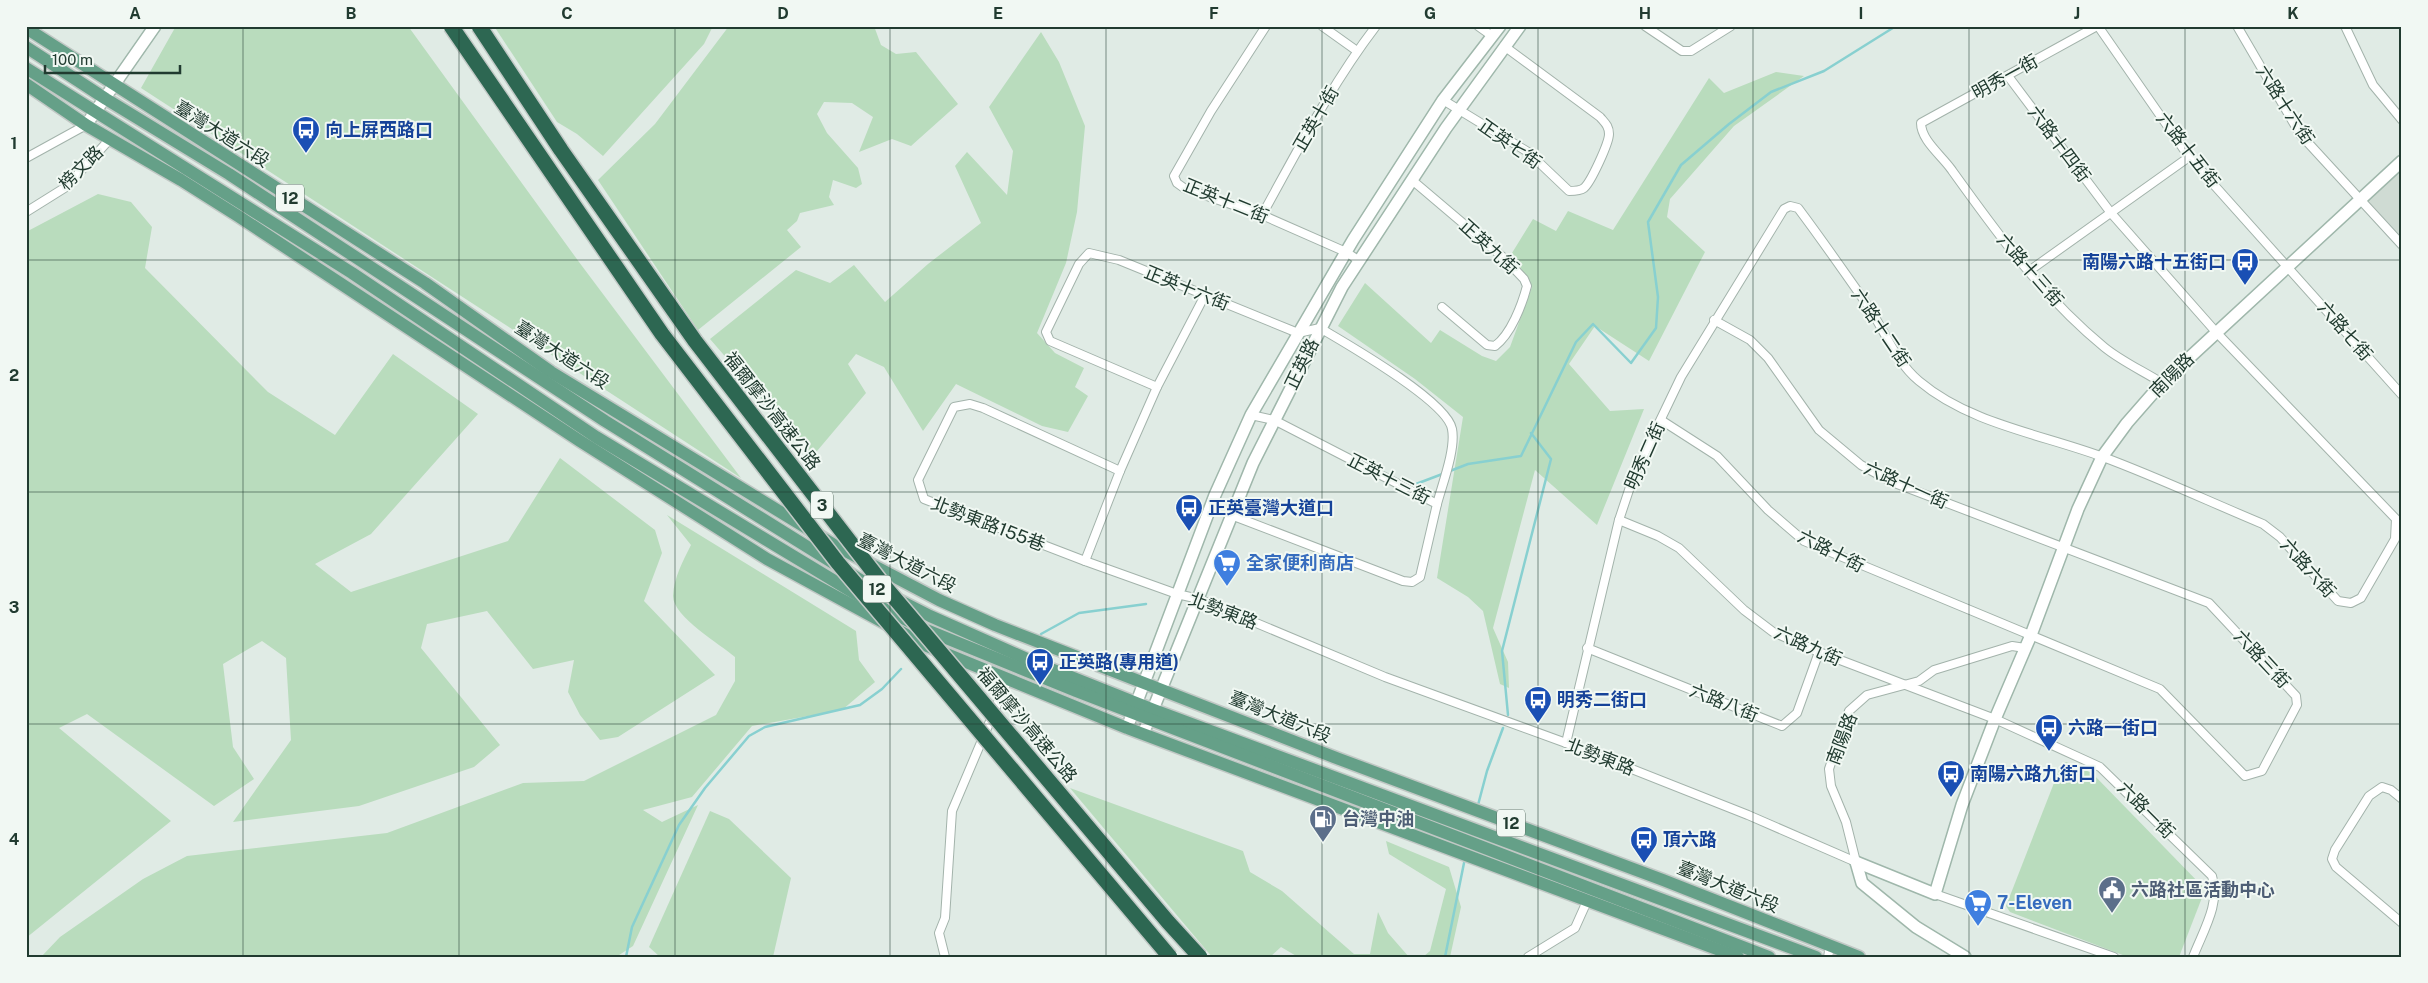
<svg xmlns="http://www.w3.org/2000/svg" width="2428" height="983" viewBox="0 0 2428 983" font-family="'Public Sans','Noto Sans TC',sans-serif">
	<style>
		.built { fill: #cfdbd3 }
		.green { fill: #b9dcbd }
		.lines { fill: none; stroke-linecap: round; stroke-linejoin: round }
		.stream { stroke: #88d0d0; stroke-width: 2.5 }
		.street-casing { stroke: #a3b3ab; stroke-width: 10 }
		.secondary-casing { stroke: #9fb7ab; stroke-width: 14 }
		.primary-casing { stroke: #c1c8c5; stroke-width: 15 }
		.street { stroke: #fff; stroke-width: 8 }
		.secondary { stroke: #fff; stroke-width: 11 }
		.primary { stroke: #65a088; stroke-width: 12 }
		.highway-bridge-casing { stroke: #c1c8c5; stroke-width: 18; stroke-linecap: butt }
		.highway-bridge { stroke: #2d6752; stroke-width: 15 }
		.grid { fill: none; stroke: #213b30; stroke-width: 1; stroke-opacity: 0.55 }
		.labels { text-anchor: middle; stroke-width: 4; stroke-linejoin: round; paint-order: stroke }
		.shield { fill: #f1f8f3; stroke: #5f746a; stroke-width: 1 }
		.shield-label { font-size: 16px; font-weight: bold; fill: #213b30 }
		.street-label { font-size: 18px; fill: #213b30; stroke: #f1f8f3 }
		.transit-label { font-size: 18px; font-weight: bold; fill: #164399; stroke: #f1f8f3; text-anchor: start }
		.shop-label { font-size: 18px; font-weight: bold; fill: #366cbe; stroke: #f1f8f3; text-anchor: start }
		.service-label { font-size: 18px; font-weight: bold; fill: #4e5e75; stroke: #f1f8f3; text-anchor: start }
		.neatline { fill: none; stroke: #213b30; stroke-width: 2 }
		.grid-label { font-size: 16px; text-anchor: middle; font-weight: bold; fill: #213b30 }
	</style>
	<rect width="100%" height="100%" fill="#e0ebe5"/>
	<!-- built -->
	<polygon class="built" points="2402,168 2402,238 2367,200"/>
	<!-- green -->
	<g class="green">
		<polygon points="176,26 408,26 579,262 741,478 141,88"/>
		<polygon points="494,26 713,26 704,44 603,156 577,134 557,122"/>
		<polygon points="729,26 874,26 881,45 896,54 916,52 958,104 911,146 892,139 859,152 873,117 852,103 824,102 817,114 827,133 858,168 862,184 856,188 833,180 829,197 834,205 800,213 797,221 787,230 801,247 698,330 598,180 655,124"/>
		<polygon points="1041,32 1059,62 1085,126 1077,212 1066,263 1037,333 1055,353 1084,368 1075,387 1088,396 1068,432 1042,426 956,384 923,431 884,367 856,354 848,364 866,393 812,457 710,339 796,270 830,283 854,265 885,302 928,264 981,223 955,166 967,152 1007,195 1013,151 989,107"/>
		<polygon points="1776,72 1804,76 1734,126 1670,199 1667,217 1705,252 1649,361 1595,326 1569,364 1610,411 1644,409 1597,525 1535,470 1493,628 1508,662 1509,688 1500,684 1483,611 1468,597 1437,578 1463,417 1415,379 1338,326 1365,283 1431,343 1440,330 1482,356 1496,361 1510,347 1532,287 1512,253 1533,219 1556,231 1568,211 1613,230 1709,78 1724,93"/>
		<polygon points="98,194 131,202 152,227 145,268 268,392 335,435 393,354 478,414 371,534 315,564 351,592 508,541 560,458 655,530 662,553 644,601 715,675 618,737 600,740 580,715 568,692 574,660 533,669 487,611 427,624 421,648 500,745 474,767 359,806 233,822 291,740 286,658 262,641 223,664 233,747 254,779 214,806 87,714 59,728 171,821 26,938 26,232"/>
		<path d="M667,515l189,116 3,29 16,22 -33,28 -90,16 -60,71 -49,13 19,12 36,-17 -65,141 -17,11h-575l19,-20 83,-58 44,-23 200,-23 136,-50 61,-2 132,-66 19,-34v-24c-15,-13 -62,-40 -62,-61 1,-19 10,-35 18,-51z"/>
		<polygon points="2066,762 2092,773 2203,887 2203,895 2179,957 2128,957 2010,912 2006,906 2061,765"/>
		<polygon points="1070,788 1243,851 1250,872 1282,891 1354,954 1370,954 1378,912 1388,933 1409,957 1298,957 1281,947 1270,957 1212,957"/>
		<polygon points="710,811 729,819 791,878 773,957 660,957 649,947"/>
		<polygon points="1386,841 1449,867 1461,907 1450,957 1423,957 1430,951 1446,889 1389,854"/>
	</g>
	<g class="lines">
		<!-- stream -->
		<g class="stream">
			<polyline points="1450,471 1468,464 1521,456 1576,342 1593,324 1631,363 1656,328 1658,297 1648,222 1681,165 1729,124 1771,92 1824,71 1896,26"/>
			<polyline points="1416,484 1445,473"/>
			<polyline points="1041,634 1079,613 1146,604"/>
			<polyline points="1508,715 1502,651 1551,459 1531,433"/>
			<polyline points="1478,805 1487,771 1503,728"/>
			<polyline points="626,957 632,927 679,825 705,788 749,736 765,727 860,705 882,689 901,669"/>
			<polyline points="1445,957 1464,863"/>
		</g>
		<defs>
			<g id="street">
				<polyline points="1266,26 1211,111 1174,176 1177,183 1184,188 1262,215 1346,252 1358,260"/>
				<polyline points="1322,26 1357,51"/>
				<polyline points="1478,26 1492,36"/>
				<polyline points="1645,26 1682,51 1691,51 1731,26"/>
				<path d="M2097,26l-176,97c0,17 20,32 30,46 46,64 91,127 153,178 17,14 39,24 58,36"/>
				<polyline points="2098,26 2189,157 2402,395"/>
				<polyline points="2237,26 2300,134 2402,245"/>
				<polyline points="2345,26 2373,85 2402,120"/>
				<path d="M1443,100l85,52 41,39c5,0 11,0 15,-3 7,-6 25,-45 25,-54 0,-8 -4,-11 -9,-17l-96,-71"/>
				<polyline points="26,158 86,125"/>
				<path d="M1412,180l92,78 20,21 3,7c-5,19 -16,48 -32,60l-8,-1 -45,-38"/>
				<polyline points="26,212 66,187 110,139"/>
				<path d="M1262,215c36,-65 69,-130 114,-189"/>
				<polyline points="2029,271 2189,157"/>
				<path d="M1157,387l-107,-46 -4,-9 33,-68 10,-11 30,7 179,73 22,-5c27,16 127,73 132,101 4,20 -10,56 -15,75"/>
				<polyline points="1661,420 1717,456 1768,510 1804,541 2160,689 2245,776 2262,771 2297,705 2296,696 2209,603 1892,482 1861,465 1819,430 1768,358 1750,340 1714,320"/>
				<polyline points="1120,471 983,408 970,404 954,407 918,480 924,499 1085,561 1177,594 1199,599 1385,677 1566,743 1748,815 1856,862"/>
				<polyline points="1231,515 1403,581 1412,582 1420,577 1437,504 1274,420 1251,415"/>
				<path d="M1619,520l39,16 21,12 65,62 29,22 46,20 176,67 105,48 112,109c9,27 -9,55 -19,81"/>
				<polyline points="1085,561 1120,471 1157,387 1205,295"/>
				<polyline points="1587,648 1782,726 1797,713 1819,652"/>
				<path d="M1566,743l53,-223 15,-45 47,-98 103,-168 6,-3 8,2c24,32 47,65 70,98 17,25 27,55 51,75 51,43 122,53 184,76 54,20 107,45 160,67l17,13 58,64 13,2 10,-5 34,-59 1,-20 -180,-187 -105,-119 -103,-137"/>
				<polyline points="2402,799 2391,790 2382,787 2369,796 2335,850 2332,859 2336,867 2402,923"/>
				<polyline points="1856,862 1846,822 1831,786 1829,769 1849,711 1867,695 1919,681 1934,670 2012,646 2025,648"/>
				<polyline points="1935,894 2114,957"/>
				<polyline points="945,957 939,933 945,918 952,811 1007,681"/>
				<polyline points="1528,957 1575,928 1588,899"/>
				<polyline points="1828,957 1830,946"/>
			</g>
			<g id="secondary">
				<polyline points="86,125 155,26"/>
				<polyline points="1127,728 1215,495 1251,415 1353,240 1443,100 1500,26"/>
				<polyline points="1143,734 1253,463 1342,287 1446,128 1520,26"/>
				<polyline points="1856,862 1935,894 1962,805 1995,719 2031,635 2078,509 2102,457 2127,423 2162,383 2402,161"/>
				<polyline points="1856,862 1862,883 1916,927 1965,957"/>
			</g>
			<g id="primary">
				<polyline points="26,28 425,283 551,372 836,546 939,600 995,625 1339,759 1663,880 1859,957"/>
				<polyline points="26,47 106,99 229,174 605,421 867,584 930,616 1036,663 1154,710 1816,957"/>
				<polyline points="26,68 352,273 596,437 861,597 924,629 1076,691 1769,957"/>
				<polyline points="26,84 86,125 181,180 238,216 580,441 767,559 927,646 1127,728 1738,957"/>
			</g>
		</defs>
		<!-- street casing -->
		<use href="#street" class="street-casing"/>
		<!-- secondary casing -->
		<use href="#secondary" class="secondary-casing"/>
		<!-- primary casing -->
		<use href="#primary" class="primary-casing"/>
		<!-- street -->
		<use href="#street" class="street"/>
		<!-- secondary -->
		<use href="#secondary" class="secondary"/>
		<!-- primary -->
		<use href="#primary" class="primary"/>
		<defs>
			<g id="highway-bridge">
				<polyline points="451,26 662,334 838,563 1170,957"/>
				<polyline points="479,26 561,150 695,341 881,582 1168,922 1200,957"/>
			</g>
		</defs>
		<!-- highway-bridge casing -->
		<use href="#highway-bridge" class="highway-bridge-casing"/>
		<!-- highway-bridge -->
		<use href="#highway-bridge" class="highway-bridge"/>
	</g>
	<!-- grid -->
	<path class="grid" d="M243,26v931M459,26v931M675,26v931M890,26v931M1106,26v931M1322,26v931M1538,26v931M1753,26v931M1969,26v931M2185,26v931M26,260h2376M26,492h2376M26,724h2376"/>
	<!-- icons -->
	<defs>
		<symbol id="bus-pin" viewBox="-11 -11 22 30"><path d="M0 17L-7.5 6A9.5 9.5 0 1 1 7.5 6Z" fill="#1a4fb4" stroke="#f1f8f3"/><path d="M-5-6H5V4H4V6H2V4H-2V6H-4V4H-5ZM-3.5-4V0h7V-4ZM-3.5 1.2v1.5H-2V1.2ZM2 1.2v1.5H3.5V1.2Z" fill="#fff"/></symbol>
		<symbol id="supermarket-pin" viewBox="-11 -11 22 30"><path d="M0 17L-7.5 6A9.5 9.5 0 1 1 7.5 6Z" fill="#3f7fe0" stroke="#f1f8f3"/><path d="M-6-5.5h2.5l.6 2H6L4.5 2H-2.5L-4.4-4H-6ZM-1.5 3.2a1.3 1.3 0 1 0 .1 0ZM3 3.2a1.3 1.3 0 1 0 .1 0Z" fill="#fff"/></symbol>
		<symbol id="fuel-pin" viewBox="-11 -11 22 30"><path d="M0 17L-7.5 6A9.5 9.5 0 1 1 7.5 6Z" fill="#5c6f8a" stroke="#f1f8f3"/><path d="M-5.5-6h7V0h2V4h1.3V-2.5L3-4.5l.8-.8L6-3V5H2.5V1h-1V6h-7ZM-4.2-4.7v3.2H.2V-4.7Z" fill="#fff"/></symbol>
		<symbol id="civic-pin" viewBox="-11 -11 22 30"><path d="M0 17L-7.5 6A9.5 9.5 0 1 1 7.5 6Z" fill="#5c6f8a" stroke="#f1f8f3"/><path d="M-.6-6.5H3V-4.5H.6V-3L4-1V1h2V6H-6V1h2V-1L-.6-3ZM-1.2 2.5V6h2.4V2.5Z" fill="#fff"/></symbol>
	</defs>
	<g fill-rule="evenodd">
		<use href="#bus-pin" x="290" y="114" width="32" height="43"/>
		<use href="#bus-pin" x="2229" y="246" width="32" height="43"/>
		<use href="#bus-pin" x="1173" y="492" width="32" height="43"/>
		<use href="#supermarket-pin" x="1211" y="547" width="32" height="43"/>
		<use href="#bus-pin" x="1024" y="646" width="32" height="43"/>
		<use href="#bus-pin" x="1522" y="684" width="32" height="43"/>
		<use href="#bus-pin" x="2033" y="712" width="32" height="43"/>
		<use href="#bus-pin" x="1935" y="758" width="32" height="43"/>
		<use href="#fuel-pin" x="1307" y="803" width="32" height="43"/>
		<use href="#bus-pin" x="1628" y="824" width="32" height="43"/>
		<use href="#civic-pin" x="2096" y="874" width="32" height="43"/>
		<use href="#supermarket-pin" x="1962" y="887" width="32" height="43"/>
	</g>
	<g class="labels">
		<!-- shield labels -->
		<g class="shield">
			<rect x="276" y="184.5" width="28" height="27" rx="4"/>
			<rect x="811" y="491.5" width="22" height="27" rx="4"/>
			<rect x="863" y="575.5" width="28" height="27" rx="4"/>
			<rect x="1497" y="809.5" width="28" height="27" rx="4"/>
		</g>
		<g class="shield-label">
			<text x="290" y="204">12</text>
			<text x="822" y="511">3</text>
			<text x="877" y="595">12</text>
			<text x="1511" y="829">12</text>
		</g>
		<!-- street labels -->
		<g class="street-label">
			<text transform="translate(2005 77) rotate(-29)" y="6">明秀一街</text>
			<text transform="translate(2285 105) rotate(57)" y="6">六路十六街</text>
			<text transform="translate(1316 119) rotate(-60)" y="6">正英十街</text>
			<text transform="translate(222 134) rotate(32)" y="6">臺灣大道六段</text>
			<text transform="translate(1510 144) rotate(35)" y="6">正英七街</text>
			<text transform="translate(2059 144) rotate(53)" y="6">六路十四街</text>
			<text transform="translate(2188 150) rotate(52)" y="6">六路十五街</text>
			<text transform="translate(81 168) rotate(-45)" y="6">榜文路</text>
			<text transform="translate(1226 201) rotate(22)" y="6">正英十二街</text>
			<text transform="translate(1489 247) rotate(42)" y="6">正英九街</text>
			<text transform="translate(2030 270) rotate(49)" y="6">六路十三街</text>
			<text transform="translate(1187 288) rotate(22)" y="6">正英十六街</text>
			<text transform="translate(1881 328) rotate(56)" y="6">六路十二街</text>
			<text transform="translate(2345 331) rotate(49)" y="6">六路七街</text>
			<text transform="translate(562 355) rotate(33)" y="6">臺灣大道六段</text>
			<text transform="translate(1302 364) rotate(-64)" y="6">正英路</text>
			<text transform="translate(2172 375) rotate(-45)" y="6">南陽路</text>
			<text transform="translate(772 411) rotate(52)" y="6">福爾摩沙高速公路</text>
			<text transform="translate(1645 456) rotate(-66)" y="6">明秀二街</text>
			<text transform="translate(1389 479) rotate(27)" y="6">正英十三街</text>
			<text transform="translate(1906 485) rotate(24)" y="6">六路十一街</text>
			<text transform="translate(988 524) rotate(21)" y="6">北勢東路155巷</text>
			<text transform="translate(1831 551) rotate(27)" y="6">六路十街</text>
			<text transform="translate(907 563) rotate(27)" y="6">臺灣大道六段</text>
			<text transform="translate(2308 568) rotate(48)" y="6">六路六街</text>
			<text transform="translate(1223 611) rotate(21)" y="6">北勢東路</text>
			<text transform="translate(1808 646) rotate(24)" y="6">六路九街</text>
			<text transform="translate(2262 659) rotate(47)" y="6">六路三街</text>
			<text transform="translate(1724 703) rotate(22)" y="6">六路八街</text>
			<text transform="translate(1280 717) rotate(22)" y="6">臺灣大道六段</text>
			<text transform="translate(1027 725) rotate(50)" y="6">福爾摩沙高速公路</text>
			<text transform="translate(1842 739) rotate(-69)" y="6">南陽路</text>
			<text transform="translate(1600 757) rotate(21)" y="6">北勢東路</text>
			<text transform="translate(2146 810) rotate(45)" y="6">六路一街</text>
			<text transform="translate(1728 887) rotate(22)" y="6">臺灣大道六段</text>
		</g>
		<!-- transit labels -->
		<g class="transit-label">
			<text x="325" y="136">向上屏西路口</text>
			<text x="2226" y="268" text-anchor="end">南陽六路十五街口</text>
			<text x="1208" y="514">正英臺灣大道口</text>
			<text x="1059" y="668">正英路(專用道)</text>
			<text x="1557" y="706">明秀二街口</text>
			<text x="2068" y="734">六路一街口</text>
			<text x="1970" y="780">南陽六路九街口</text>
			<text x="1663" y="846">頂六路</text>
		</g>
		<!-- shop labels -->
		<g class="shop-label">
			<text x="1246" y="569">全家便利商店</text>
			<text x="1997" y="909">7-Eleven</text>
		</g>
		<!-- service labels -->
		<g class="service-label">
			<text x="1342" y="825">台灣中油</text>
			<text x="2131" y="896">六路社區活動中心</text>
		</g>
	</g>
	<!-- border -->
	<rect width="2428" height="983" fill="none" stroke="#f1f8f3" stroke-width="55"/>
	<!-- scale -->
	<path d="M45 65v8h135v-8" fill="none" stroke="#213b30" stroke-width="2.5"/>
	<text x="52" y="65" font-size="15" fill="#213b30" stroke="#f1f8f3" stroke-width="4" paint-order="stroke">100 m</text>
	<rect x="28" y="28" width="2372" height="928" class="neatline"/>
	<g class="grid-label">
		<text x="135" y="19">A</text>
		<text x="351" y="19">B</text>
		<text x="567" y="19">C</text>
		<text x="783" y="19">D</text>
		<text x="998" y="19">E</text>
		<text x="1214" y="19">F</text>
		<text x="1430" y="19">G</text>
		<text x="1645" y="19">H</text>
		<text x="1861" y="19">I</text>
		<text x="2077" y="19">J</text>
		<text x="2293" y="19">K</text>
		<text x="14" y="149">1</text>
		<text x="14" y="381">2</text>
		<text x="14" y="613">3</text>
		<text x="14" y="845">4</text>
	</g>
</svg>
